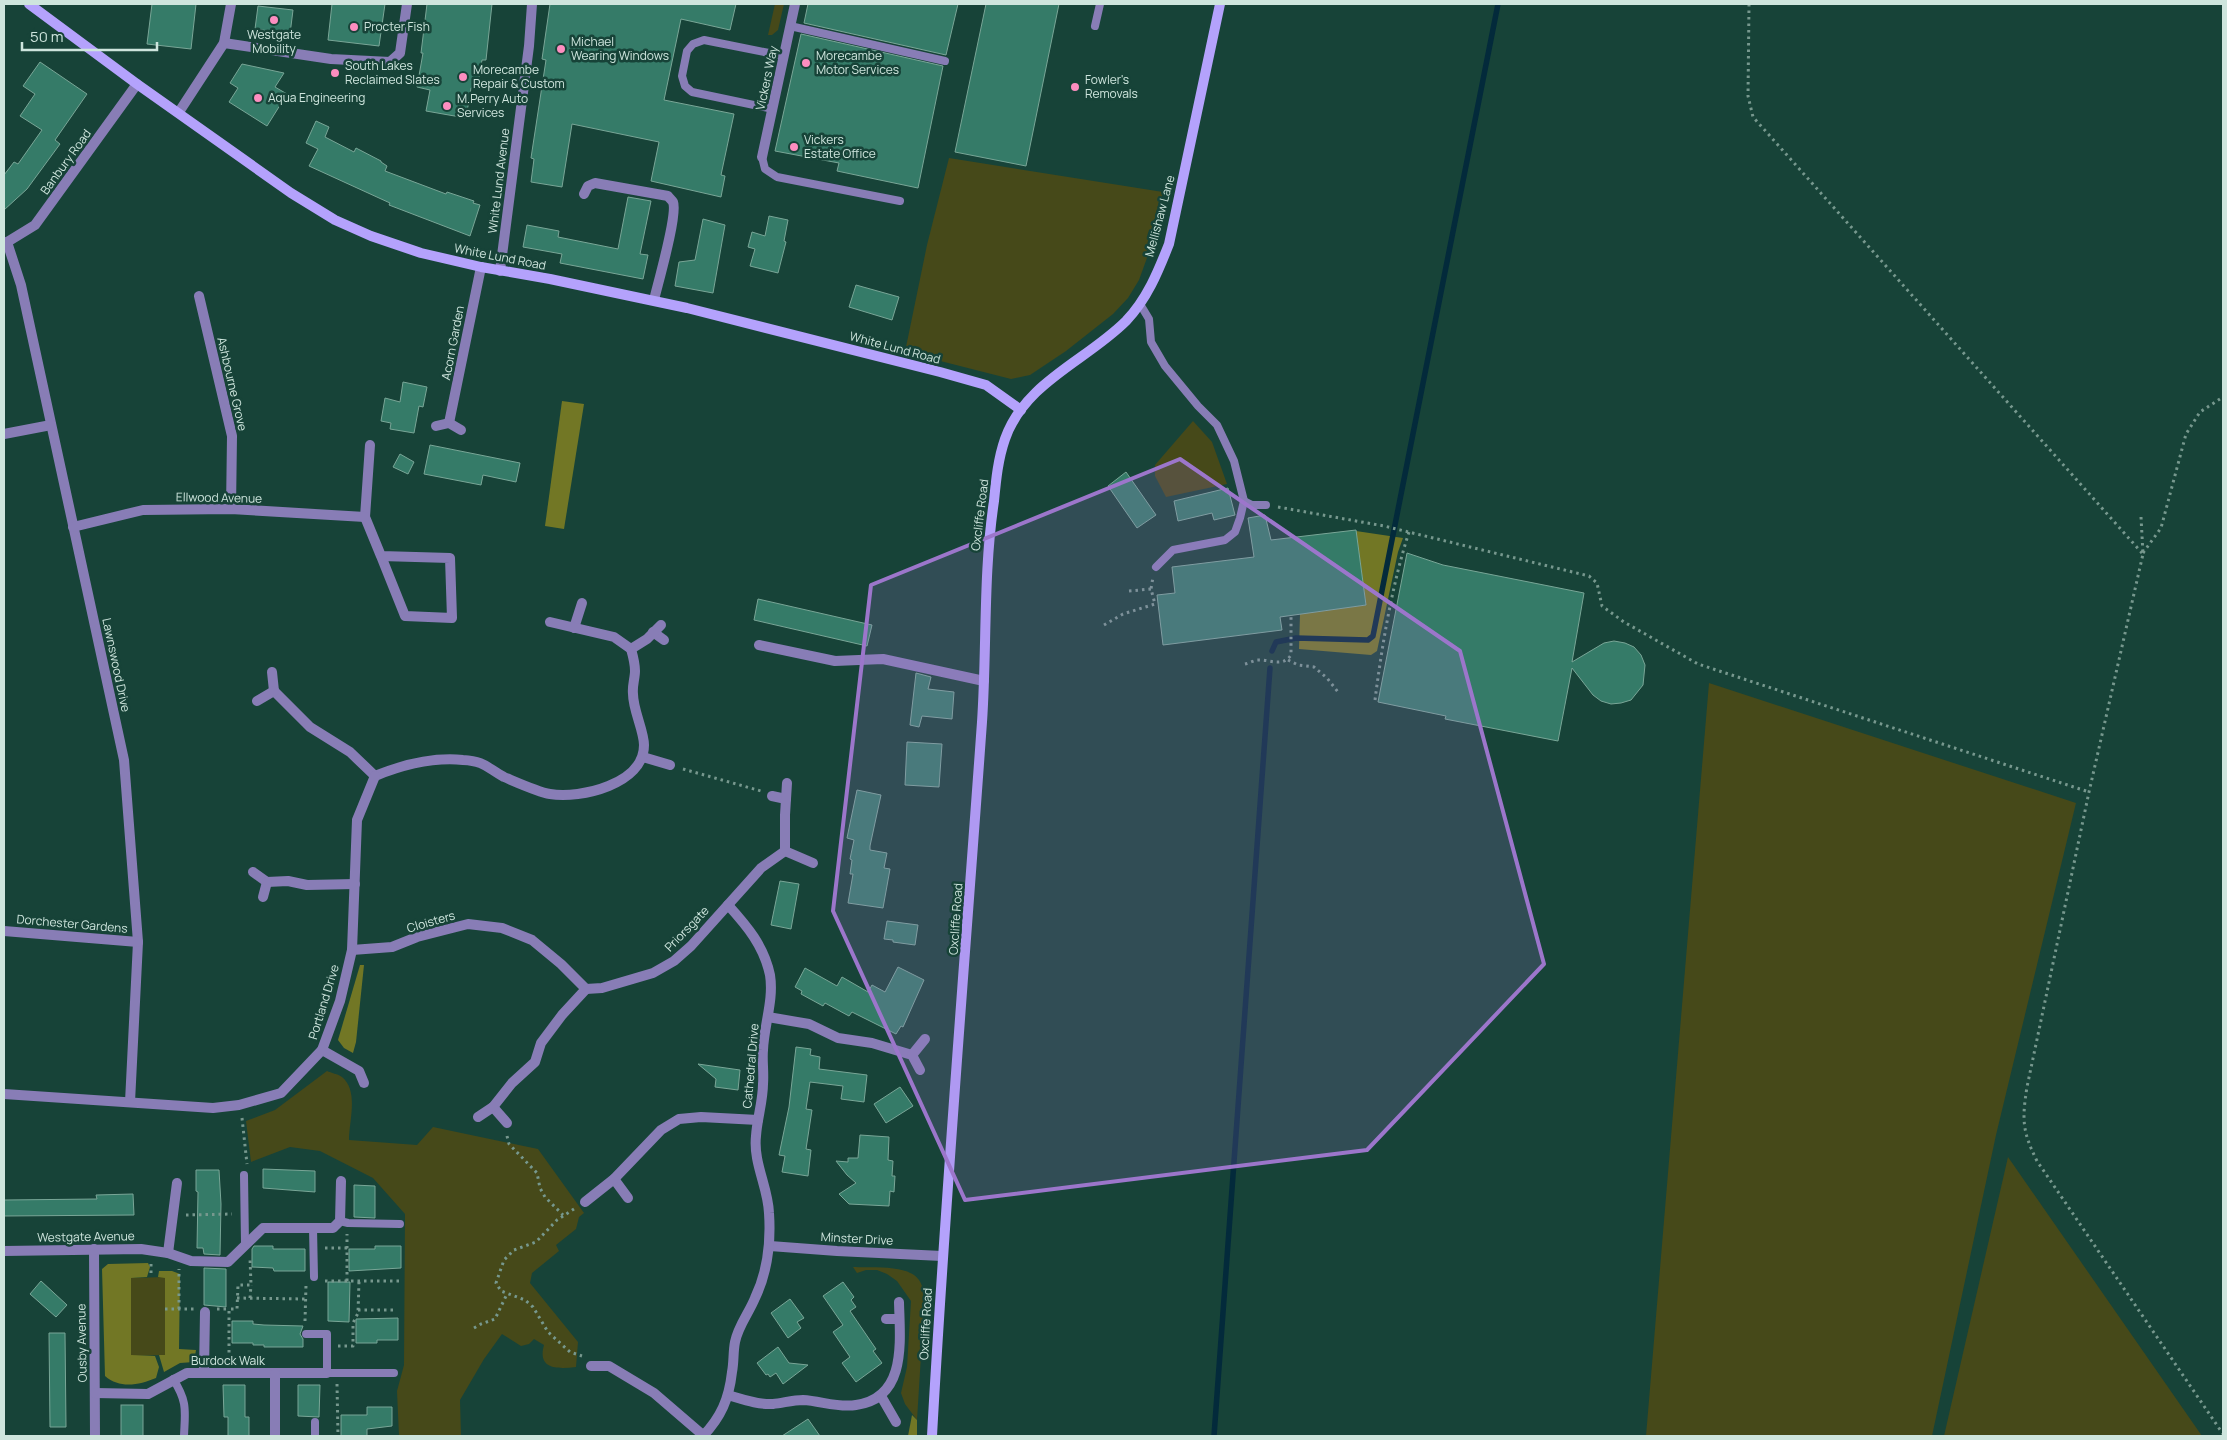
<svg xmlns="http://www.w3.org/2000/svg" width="2227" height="1440" viewBox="0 0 2227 1440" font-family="Manrope,sans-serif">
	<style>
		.green { fill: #464919 }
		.forest { fill: #727725 }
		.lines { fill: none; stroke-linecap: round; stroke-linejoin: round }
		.stream { stroke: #032a3b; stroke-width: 5.5 }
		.building { fill: #357b68; stroke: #79a697 }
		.path { stroke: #77988e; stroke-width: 3; stroke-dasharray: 2.5 4; stroke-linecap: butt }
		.lane { stroke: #887db6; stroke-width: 8 }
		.street { stroke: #887db6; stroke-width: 10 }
		.secondary { stroke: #b4a2fc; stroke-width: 10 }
		.marked { fill: #9c76cb; fill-opacity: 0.2; stroke: #9c76cb; stroke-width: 4; stroke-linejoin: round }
		.poi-dot { fill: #fd8ec0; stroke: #174338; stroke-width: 2 }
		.labels { text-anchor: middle; stroke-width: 5; stroke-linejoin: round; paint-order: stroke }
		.poi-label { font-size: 12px; fill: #cee5dd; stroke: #174338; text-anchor: start }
		.street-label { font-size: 12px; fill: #cee5dd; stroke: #174338 }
	</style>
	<rect width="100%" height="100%" fill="#174338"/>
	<!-- green -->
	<g class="green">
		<polygon points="775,4 784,4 778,30 772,35 768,35"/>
		<polygon points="949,158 1163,192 1152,244 1139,280 1128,298 1113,314 1066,351 1030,375 1011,379 905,352 927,245"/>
		<polygon points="1193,421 1212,442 1227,484 1166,497 1155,476 1155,465"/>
		<polygon points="1709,683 2076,803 1996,1135 1932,1436 1646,1436"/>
		<path d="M327,1071c4,2 11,3 15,6 17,14 7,44 7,63l68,5 16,-18 105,22 46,64 -5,4 -3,12 -20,16 3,6 -27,22 -2,10 48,59 -2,25c-18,2 -39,3 -32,-22l-10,-6 -5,5 -8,2 -19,-12 -18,25 -24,41 1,36h-62l-2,-45 7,-26 1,-151 -32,-36 -53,-27 -30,-4 -39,15 -5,-41 29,-11z"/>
		<polygon points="2008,1157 2202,1436 1944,1436"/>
		<path d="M853,1267c18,1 55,-3 66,13 5,7 5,18 5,27l-7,113 -12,-16 -4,-11 6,-26 4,-66 -14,-20 -10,-7 -10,-4h-11l-9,3z"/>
		<polygon points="165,1277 165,1355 131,1356 131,1278"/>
	</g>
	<!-- forest -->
	<g class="forest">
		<polygon points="562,401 584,404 564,529 545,526"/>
		<polygon points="1356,531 1403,538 1398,552 1377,651 1371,655 1299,649 1300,614 1366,605"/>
		<polygon points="360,965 364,965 356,1042 353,1053 344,1048 338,1040"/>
		<path d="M148,1263l2,4 -3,10 -16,1v77l24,1 4,11 -3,11c-17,7 -36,11 -51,-2l-3,-107 6,-5z"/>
		<polygon points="159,1271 172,1271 180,1274 179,1349 196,1350 194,1362 180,1363 164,1372 159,1355 165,1355 165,1278 158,1277"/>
		<polygon points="912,1415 917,1420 917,1436 908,1436"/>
	</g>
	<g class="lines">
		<!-- stream -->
		<g class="stream">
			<polyline points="1272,651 1276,642 1296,638 1368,640 1373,636 1498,4"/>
			<polyline points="1214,1436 1270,668"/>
		</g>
	</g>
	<!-- building -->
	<g class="building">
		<polygon points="152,4 196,4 191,49 147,44"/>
		<polygon points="332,4 385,4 379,46 328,40"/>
		<polygon points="427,4 492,4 486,60 482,60 477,88 471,88 466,118 426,111 430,90 417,87 423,53 421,53"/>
		<polygon points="550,4 736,4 730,30 681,19 664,100 734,114 721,175 725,176 721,197 651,181 659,142 572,124 562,187 531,182 534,159 531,158 546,60 542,59"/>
		<polygon points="808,4 958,4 946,55 804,23"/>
		<polygon points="986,4 1059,4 1026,166 955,152"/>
		<polygon points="258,6 293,10 290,34 255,29"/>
		<polygon points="801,34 943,66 918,188 837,171 839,163 775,151"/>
		<polygon points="40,62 87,94 55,140 60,144 27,189 4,210 4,175 14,162 18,164 42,130 20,116 35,94 23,86"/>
		<polygon points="242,64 284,73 275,87 287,94 267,126 229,102 238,88 230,83"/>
		<polygon points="316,121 329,127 325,137 354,152 356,148 381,161 381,162 387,166 385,171 446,194 447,192 474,201 473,203 480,205 470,236 389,205 390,203 309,166 318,149 306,143"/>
		<polygon points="628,197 651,201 640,254 648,255 643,279 560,263 562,254 523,247 527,225 559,231 558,237 618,249"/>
		<polygon points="769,216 788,220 784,241 786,242 778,273 750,266 755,249 748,247 752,232 765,236"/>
		<polygon points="703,219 725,225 713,293 675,286 679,262 695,260"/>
		<polygon points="856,285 899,297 892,320 849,307"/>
		<polygon points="403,382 427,387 423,407 419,406 414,433 390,429 391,423 381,421 385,398 400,402"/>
		<polygon points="430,445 520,463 516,482 483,475 481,485 424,474"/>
		<polygon points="400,454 414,462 408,474 393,467"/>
		<polygon points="1126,472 1156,515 1137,528 1108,486"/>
		<polygon points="1228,488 1235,515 1214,520 1212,513 1178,521 1174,501"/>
		<polygon points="1265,515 1271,540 1356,530 1366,605 1280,617 1282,630 1163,645 1157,595 1175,593 1172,567 1254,557 1248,518"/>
		<polygon points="1407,553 1443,565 1584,593 1572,662 1604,643 1614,641 1625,643 1634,647 1641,655 1645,665 1643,685 1631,700 1621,703 1611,704 1601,701 1593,695 1572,668 1558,741 1445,719 1446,716 1378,702"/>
		<polygon points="758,599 872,625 867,646 754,620"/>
		<polygon points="916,673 931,677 928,689 954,692 952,719 922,716 919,727 910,725"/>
		<polygon points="907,742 942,744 939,787 905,785"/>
		<polygon points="857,790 881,795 870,846 870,850 887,853 884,868 890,869 883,908 848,903 853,874 850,874 852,860 850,859 854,840 847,838"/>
		<polygon points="780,881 799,884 791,929 771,925"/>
		<polygon points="887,921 918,925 915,945 893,942 893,940 884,939"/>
		<polygon points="898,967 924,980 903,1027 901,1026 896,1034 852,1012 849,1016 825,1003 823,1006 801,994 802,991 795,987 805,968 837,986 842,977 868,992 872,985 885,992"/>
		<polygon points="796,1047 811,1049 810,1055 820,1057 819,1069 867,1075 864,1102 841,1099 843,1086 810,1082 806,1109 812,1110 806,1149 811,1150 808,1176 782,1172 785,1156 779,1155 789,1107"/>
		<polygon points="698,1064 740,1070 738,1090 715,1087 716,1079"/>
		<polygon points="900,1087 913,1106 886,1123 874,1104"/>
		<polygon points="860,1135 889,1137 888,1160 893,1161 892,1176 895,1176 894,1192 890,1191 889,1206 849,1204 839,1194 856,1183 847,1175 836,1161 848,1162 848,1158 858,1158"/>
		<polygon points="263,1169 315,1171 315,1192 263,1188"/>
		<polygon points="196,1170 219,1170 221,1204 220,1255 204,1254 203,1248 197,1248 198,1192 196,1191"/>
		<polygon points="354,1185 375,1186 375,1218 354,1217"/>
		<polygon points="133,1194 134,1215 4,1216 4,1200 97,1199 96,1195"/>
		<polygon points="254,1246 273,1246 273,1249 305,1249 305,1271 274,1271 273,1268 252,1267 252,1249"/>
		<polygon points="375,1246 401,1246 401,1268 349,1271 349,1249 375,1249"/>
		<polygon points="204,1268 226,1269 226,1307 204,1305"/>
		<polygon points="41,1281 67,1305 56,1317 30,1294"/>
		<polygon points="328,1282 350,1282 349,1322 328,1321"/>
		<polygon points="843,1282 854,1297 851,1300 856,1307 850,1311 876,1349 873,1351 882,1363 856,1382 842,1363 850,1357 833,1332 843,1325 823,1296"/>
		<polygon points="790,1299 804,1318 797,1322 801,1328 788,1338 771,1313"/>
		<polygon points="398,1318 398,1340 377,1340 377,1343 356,1343 356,1319"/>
		<polygon points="232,1321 253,1321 253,1324 264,1325 303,1326 300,1334 303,1339 303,1347 264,1347 264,1345 253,1345 253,1343 232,1343"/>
		<polygon points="49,1333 65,1333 66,1427 50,1427"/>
		<polygon points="778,1347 789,1363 808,1365 783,1384 776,1373 770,1377 768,1374 766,1375 757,1363"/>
		<polygon points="223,1385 245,1385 245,1417 249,1417 249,1436 228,1436 228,1417 224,1417"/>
		<polygon points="298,1385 320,1385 319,1417 298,1416"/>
		<rect x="121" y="1405" width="22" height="31"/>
		<polygon points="367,1407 392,1407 392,1426 367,1429 367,1436 341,1436 341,1415 367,1415"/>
		<polygon points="808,1419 820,1436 782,1436"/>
	</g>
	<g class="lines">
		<!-- path -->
		<g class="path">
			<polyline points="1749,4 1748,96 1753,117 2142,553"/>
			<polyline points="1278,507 1384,526 1589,576 1597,583 1602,606 1624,622 1698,664 2089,792"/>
			<path d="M2141,517l2,37 -54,238 -62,295c-5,32 -5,44 10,74l186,273"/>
			<polyline points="2143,553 2161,528 2186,434 2200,412 2223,397"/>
			<polyline points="1129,591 1151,589"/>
			<polyline points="1104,625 1123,614 1155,604 1151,589 1153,577"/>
			<polyline points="1288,660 1298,665 1314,667 1327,678 1338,692"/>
			<path d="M1245,664c4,-1 8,-3 12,-4 13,-1 25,8 34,-5v-40"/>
			<path d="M1375,700c7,-55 17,-115 34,-168"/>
			<polyline points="683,769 761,791"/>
			<polyline points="242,1118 247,1164"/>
			<polyline points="507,1136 509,1144 537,1173 540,1188 545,1197 563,1215"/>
			<polyline points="574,1209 557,1220 536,1242 514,1250 504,1260 496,1283 501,1291 525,1300 533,1307 548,1332 570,1352 582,1356"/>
			<polyline points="186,1215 232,1214"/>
			<polyline points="325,1248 347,1248"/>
			<polyline points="151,1264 151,1277"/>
			<polyline points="325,1281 400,1281"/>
			<polyline points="347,1281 347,1234"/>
			<polyline points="237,1298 306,1299"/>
			<polyline points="250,1298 251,1285"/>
			<polyline points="165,1309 194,1309"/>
			<polyline points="179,1309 179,1269"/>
			<polyline points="217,1309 229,1309"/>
			<polyline points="358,1310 397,1310"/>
			<polyline points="305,1321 306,1285"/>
			<polyline points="474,1328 481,1324 495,1319 507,1294"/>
			<polyline points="338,1346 353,1346 353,1323 358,1313 359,1281"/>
			<polyline points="229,1359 229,1309 237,1309 238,1285 251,1285 250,1258"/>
			<polyline points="337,1384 338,1436"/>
		</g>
		<!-- lane -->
		<g class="lane">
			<polyline points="790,26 945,61"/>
			<polyline points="1095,26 1100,4"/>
			<polyline points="773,109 692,92 685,86 682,76 687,51 693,44 704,40 784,56"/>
			<polyline points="762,157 765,169 777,177 900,201"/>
			<polyline points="1140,304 1149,319 1151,342 1165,366 1198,406 1217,425 1234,461 1244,501 1252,505 1266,505"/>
			<polyline points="1156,567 1173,550 1225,540 1235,532 1240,518 1244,501"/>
			<polyline points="244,1175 245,1244"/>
			<polyline points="340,1221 348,1223 400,1224"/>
			<polyline points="313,1228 314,1277"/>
			<polyline points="306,1334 327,1334 327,1373 394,1373"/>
			<path d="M173,1379c15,23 12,32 11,57"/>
			<polyline points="315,1436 315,1422"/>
		</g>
		<!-- street -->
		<g class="street">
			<polyline points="224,43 331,59 390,62 400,53 407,4"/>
			<polyline points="179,112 224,43 231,4"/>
			<polyline points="762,157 795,4"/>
			<path d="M584,194l4,-8 7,-3 73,13c1,2 4,4 5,6 5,12 -15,81 -19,98"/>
			<polyline points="7,242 21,285 124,760 138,942 130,1102"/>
			<polyline points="4,244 35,225 137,84"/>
			<polyline points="500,271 529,46 532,4"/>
			<polyline points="199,296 232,436 231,509"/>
			<polyline points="449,423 481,267"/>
			<polyline points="436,426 449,423 461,430"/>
			<polyline points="4,434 51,425"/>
			<polyline points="370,445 365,517 381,556 450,558 452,618 405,616 381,556"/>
			<polyline points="73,527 143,510 231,509 365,517"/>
			<polyline points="574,628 582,603"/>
			<polyline points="653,632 664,640"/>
			<polyline points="759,645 835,661 883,659 984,681"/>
			<polyline points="631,649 647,639 661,625"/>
			<polyline points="272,672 274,691"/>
			<polyline points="274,691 310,727 350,752 375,776"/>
			<polyline points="257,701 274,691"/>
			<polyline points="643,757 670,765"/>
			<path d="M375,776c27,-11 58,-19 88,-16 22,1 24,8 41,17 12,5 34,15 46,17 31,5 94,-10 94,-49 0,-14 -11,-35 -11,-51 -1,-8 2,-16 2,-23 0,-7 -2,-15 -4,-22l-17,-12 -64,-15"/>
			<polyline points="772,796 786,799"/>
			<polyline points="785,851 813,863"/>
			<polyline points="253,872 267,882"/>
			<polyline points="267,882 288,881 307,885 355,884"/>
			<polyline points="263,897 267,882"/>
			<polyline points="4,931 138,942"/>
			<polyline points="352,950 392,947 417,937 468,924 502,928 532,940 561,964 586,989"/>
			<polyline points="586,989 602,988 653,973 674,961 691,946 761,868 785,851 785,815 787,783"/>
			<polyline points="768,1017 809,1024 838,1038 872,1043 912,1055 920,1070"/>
			<polyline points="322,1050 359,1071 364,1083"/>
			<polyline points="912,1055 925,1039"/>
			<polyline points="4,1094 213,1108 239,1105 281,1093 322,1050 340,1001 352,950 357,820 375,776"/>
			<polyline points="493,1107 507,1123"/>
			<polyline points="478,1117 493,1107 512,1083 535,1062 541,1043 562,1015 586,989"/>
			<polyline points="614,1179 628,1198"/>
			<polyline points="585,1202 614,1179 661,1130 679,1119 701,1117 758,1120"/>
			<polyline points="770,1246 837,1251 942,1256"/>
			<polyline points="94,1249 95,1436"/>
			<polyline points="4,1251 141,1249 168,1253 191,1261 228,1262 263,1228 333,1228 340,1221 341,1181"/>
			<polyline points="168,1253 177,1183"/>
			<polyline points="886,1319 899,1319"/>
			<polyline points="591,1366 609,1366 654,1393 704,1436"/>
			<polyline points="204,1372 205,1312"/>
			<polyline points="95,1393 148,1394 187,1373 327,1373"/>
			<path d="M728,1395c14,4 30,10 45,9 10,-1 20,-4 30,-4 18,1 35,8 53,5 51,-7 44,-63 43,-103"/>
			<polyline points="881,1396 896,1422"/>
			<polyline points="275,1436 275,1374"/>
			<path d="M703,1436c18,-19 26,-37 29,-64 2,-10 1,-20 3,-30 3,-16 14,-29 20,-44 13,-27 16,-55 14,-85 -1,-26 -16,-50 -13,-77 1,-17 7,-35 7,-52 1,-12 -1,-23 0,-34 1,-25 11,-50 7,-75 -6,-29 -23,-49 -42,-70"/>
		</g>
		<!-- secondary -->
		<g class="secondary">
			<polyline points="29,4 137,84 291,193 335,220 371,236 421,253 481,267 550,279 687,308 940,372 986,385 1021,410"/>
			<path d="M932,1436c13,-238 33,-476 50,-714 5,-74 1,-148 12,-221 2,-21 4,-42 11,-62 20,-57 81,-78 121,-118 21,-22 32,-49 43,-77l51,-240"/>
		</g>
	</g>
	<!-- marked area -->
	<path class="marked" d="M1180,459l280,192 84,313 -177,186 -402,50 -132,-289 38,-326z"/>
	<!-- markers -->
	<g class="poi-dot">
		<circle cx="274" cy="20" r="5"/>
		<circle cx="354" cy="27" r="5"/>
		<circle cx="561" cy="49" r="5"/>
		<circle cx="806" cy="63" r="5"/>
		<circle cx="335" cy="73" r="5"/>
		<circle cx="463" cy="77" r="5"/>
		<circle cx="1075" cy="87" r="5"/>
		<circle cx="258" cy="98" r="5"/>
		<circle cx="447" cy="106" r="5"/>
		<circle cx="794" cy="147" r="5"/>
	</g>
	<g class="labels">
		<!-- poi labels -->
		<g class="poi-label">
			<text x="364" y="31">Procter Fish</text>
			<text x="274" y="39" text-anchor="middle">Westgate<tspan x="274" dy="14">Mobility</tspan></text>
			<text x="571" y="46">Michael<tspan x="571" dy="14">Wearing Windows</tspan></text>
			<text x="816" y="60">Morecambe<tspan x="816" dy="14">Motor Services</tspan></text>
			<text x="345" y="70">South Lakes<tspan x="345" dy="14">Reclaimed Slates</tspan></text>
			<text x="473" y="74">Morecambe<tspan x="473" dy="14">Repair &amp; Custom</tspan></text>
			<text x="1085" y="84">Fowler's<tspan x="1085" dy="14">Removals</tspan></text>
			<text x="268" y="102">Aqua Engineering</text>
			<text x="457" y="103">M.Perry Auto<tspan x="457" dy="14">Services</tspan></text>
			<text x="804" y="144">Vickers<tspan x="804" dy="14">Estate Office</tspan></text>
		</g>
		<!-- street labels -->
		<g class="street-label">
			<text transform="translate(767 78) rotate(-78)" y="4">Vickers Way</text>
			<text transform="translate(66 162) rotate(-54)" y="4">Banbury Road</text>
			<text transform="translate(499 181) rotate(-83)" y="4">White Lund Avenue</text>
			<text transform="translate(1160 216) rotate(-75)" y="4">Mellishaw Lane</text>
			<text transform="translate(500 257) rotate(11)" y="4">White Lund Road</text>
			<text transform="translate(453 343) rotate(-79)" y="4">Acorn Garden</text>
			<text transform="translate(895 348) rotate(15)" y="4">White Lund Road</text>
			<text transform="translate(232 384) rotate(77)" y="4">Ashbourne Grove</text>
			<text transform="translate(219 498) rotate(1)" y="4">Ellwood Avenue</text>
			<text transform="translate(980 515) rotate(-83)" y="4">Oxcliffe Road</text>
			<text transform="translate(116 665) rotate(78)" y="4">Lawnswood Drive</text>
			<text transform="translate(956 919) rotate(-86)" y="4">Oxcliffe Road</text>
			<text transform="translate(431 922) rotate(-16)" y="4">Cloisters</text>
			<text transform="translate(72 924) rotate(5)" y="4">Dorchester Gardens</text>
			<text transform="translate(687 929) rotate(-46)" y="4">Priorsgate</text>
			<text transform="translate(324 1002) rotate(-73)" y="4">Portland Drive</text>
			<text transform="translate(751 1066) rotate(-85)" y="4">Cathedral Drive</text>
			<text transform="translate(86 1237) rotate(-1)" y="4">Westgate Avenue</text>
			<text transform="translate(857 1239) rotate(3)" y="4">Minster Drive</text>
			<text transform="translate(926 1324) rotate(-87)" y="4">Oxcliffe Road</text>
			<text transform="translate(82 1343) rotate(-91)" y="4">Ousby Avenue</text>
			<text x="228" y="1365">Burdock Walk</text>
		</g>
	</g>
	<!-- border -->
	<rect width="2227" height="1440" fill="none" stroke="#cee5dd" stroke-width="10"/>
	<!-- scale -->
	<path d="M22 42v8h135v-8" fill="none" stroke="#cee5dd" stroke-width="2.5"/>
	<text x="30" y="42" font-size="15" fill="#cee5dd" stroke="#174338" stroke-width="4" paint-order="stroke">50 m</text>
</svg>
